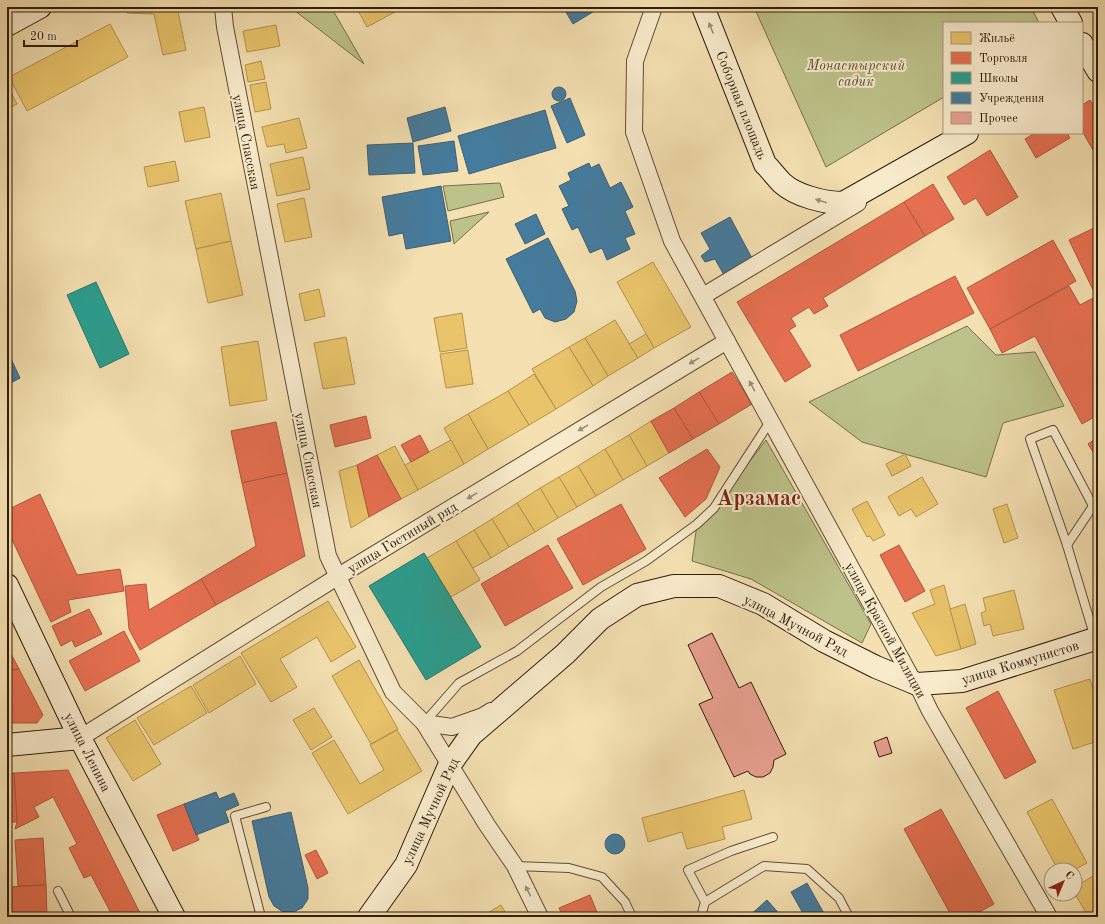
<svg xmlns="http://www.w3.org/2000/svg" width="1105" height="924" viewBox="0 0 1105 924" font-family="'Old Standard TT',serif">
	<style>
		.green { fill: #bdc28a; stroke: #766f4a }
		.homes { fill: #e9c46a; stroke: #b2924d }
		.shops { fill: #e76f51; stroke: #b0563b }
		.schools { fill: #2a9d8f; stroke: #2c7667 }
		.public { fill: #457b9d; stroke: #3f5e71 }
		.building { fill: #e79f8f; stroke: #301c09 }
		.lines { fill: none; stroke-linecap: round; stroke-linejoin: round }
		.lane-casing { stroke: #614d33; stroke-width: 10 }
		.street-casing { stroke: #614d33; stroke-width: 18 }
		.secondary-casing { stroke: #301c09; stroke-width: 24 }
		.lane { stroke: #f8ebcc; stroke-width: 8 }
		.street { stroke: #f8ebcc; stroke-width: 16 }
		.secondary { stroke: #f8ebcc; stroke-width: 22 }
		.oneway { fill: #9e8e74 }
		.labels { text-anchor: middle; stroke-width: 4; stroke-linejoin: round; paint-order: stroke }
		.park-label { font-size: 14px; font-style: italic; fill: #5a4e30; stroke: #f8ebcc }
		.street-label { font-size: 14px; fill: #301c09; stroke: #f8ebcc }
		.town-label { font-size: 22px; font-weight: bold; fill: #7a1f14; stroke: #f8ebcc }
	</style>
	<rect width="100%" height="100%" fill="#f4e0b1"/>
	<filter id="stains"><feTurbulence type="fractalNoise" baseFrequency=".005" numOctaves="4"/><feColorMatrix values="0 0 0 0 .2 0 0 0 0 .09 0 0 0 0 .02 0 0 0 .5 -.17"/></filter>
	<radialGradient id="worn" r=".72"><stop offset=".6" stop-color="#630" stop-opacity="0"/><stop offset="1" stop-color="#630" stop-opacity=".3"/></radialGradient>
	<!-- green -->
	<g class="green">
		<polygon points="290,7 331,7 364,64"/>
		<polygon points="754,7 1031,7 1039,23 944,23 944,97 826,167"/>
		<polygon points="500,183 504,197 448,211 443,186"/>
		<polygon points="489,212 454,244 450,221"/>
		<polygon points="967,326 996,355 1035,352 1064,406 1003,423 986,477 862,442 809,402"/>
		<polygon points="766,440 871,624 862,643 751,579 692,561 697,524 714,508"/>
	</g>
	<!-- homes -->
	<g class="homes">
		<polygon points="127,7 151,7 151,14 127,13"/>
		<polygon points="151,7 177,7 186,50 163,55 154,14 151,14"/>
		<polygon points="356,7 404,7 367,27"/>
		<polygon points="110,24 128,57 27,111 9,77"/>
		<polygon points="276,25 280,46 247,52 243,31"/>
		<polygon points="261,61 265,79 248,82 245,65"/>
		<polygon points="266,82 271,109 255,112 250,85"/>
		<polygon points="7,85 17,104 7,110"/>
		<polygon points="204,107 210,137 185,142 179,112"/>
		<polygon points="299,118 307,148 286,153 284,144 267,147 262,127"/>
		<polygon points="303,157 310,189 277,196 270,164"/>
		<polygon points="175,161 179,181 148,187 144,167"/>
		<polygon points="221,193 231,241 196,249 185,201"/>
		<polygon points="304,198 312,237 285,242 277,204"/>
		<polygon points="231,241 243,295 208,303 196,249"/>
		<polygon points="653,262 691,327 654,348 617,282"/>
		<polygon points="319,289 325,316 305,321 299,294"/>
		<polygon points="462,313 467,348 440,352 434,318"/>
		<polygon points="615,320 638,358 608,376 585,338"/>
		<polygon points="646,334 654,348 638,358 629,344"/>
		<polygon points="346,337 355,384 323,389 314,343"/>
		<polygon points="585,338 608,376 593,386 569,347"/>
		<polygon points="258,341 267,400 230,406 221,347"/>
		<polygon points="569,347 593,386 556,409 532,369"/>
		<polygon points="468,350 473,384 446,388 440,354"/>
		<polygon points="534,374 556,409 529,425 508,391"/>
		<polygon points="508,391 529,425 488,449 468,414"/>
		<polygon points="468,414 488,449 464,464 444,428"/>
		<polygon points="651,421 669,453 647,466 629,435"/>
		<polygon points="629,435 647,466 623,480 605,449"/>
		<polygon points="451,440 464,464 418,490 405,465"/>
		<polygon points="395,446 418,490 401,499 377,455"/>
		<polygon points="605,449 623,480 596,496 578,466"/>
		<polygon points="905,454 911,466 892,476 886,464"/>
		<polygon points="357,465 369,517 351,528 339,471"/>
		<polygon points="578,466 596,496 577,507 559,477"/>
		<polygon points="559,477 577,507 558,518 540,488"/>
		<polygon points="922,477 938,504 916,517 911,509 899,516 888,497"/>
		<polygon points="540,488 558,518 535,532 517,503"/>
		<polygon points="867,501 885,535 873,541 870,536 867,537 852,509"/>
		<polygon points="517,503 535,532 509,547 492,519"/>
		<polygon points="1007,504 1018,538 1004,543 993,509"/>
		<polygon points="492,519 509,547 491,558 474,530"/>
		<polygon points="474,530 491,558 473,568 456,541"/>
		<polygon points="456,541 480,580 451,597 427,558"/>
		<polygon points="944,585 961,649 936,656 912,613 935,604 930,590"/>
		<polygon points="1014,590 1024,629 993,636 990,624 984,626 981,613 986,611 983,598"/>
		<polygon points="328,601 356,647 331,662 317,637 280,659 297,687 271,702 241,653"/>
		<polygon points="965,604 976,644 961,649 950,609"/>
		<polygon points="240,656 256,684 209,713 193,685"/>
		<polygon points="359,660 398,729 371,744 332,676"/>
		<polygon points="1090,679 1098,705 1098,741 1073,749 1054,690"/>
		<polygon points="191,686 207,713 154,745 137,718"/>
		<polygon points="314,708 332,737 311,750 293,720"/>
		<polygon points="135,720 161,764 133,781 106,738"/>
		<polygon points="397,730 422,771 348,814 312,753 334,740 360,784 384,770 370,745"/>
		<polygon points="744,790 752,819 722,827 725,839 687,849 682,832 648,842 642,818"/>
		<polygon points="1052,799 1087,863 1074,870 1058,870 1027,812"/>
		<polygon points="1098,873 1098,910 1088,916 1075,894 1075,887"/>
		<polygon points="501,905 508,917 481,917"/>
	</g>
	<!-- shops -->
	<g class="shops">
		<polygon points="1090,100 1098,113 1098,148 1093,150 1082,131 1082,105"/>
		<polygon points="1035,133 1067,133 1070,138 1036,158 1025,139"/>
		<polygon points="990,150 1018,197 987,216 976,198 964,205 947,177"/>
		<polygon points="933,184 954,219 925,236 904,202"/>
		<polygon points="904,202 925,236 823,298 828,306 814,314 809,307 791,318 796,326 789,330 811,366 785,382 737,302"/>
		<polygon points="1098,226 1098,293 1095,294 1069,240"/>
		<polygon points="1053,240 1076,281 990,329 967,288"/>
		<polygon points="955,276 974,313 858,371 840,335"/>
		<polygon points="1069,286 1080,305 1097,296 1098,298 1098,415 1082,424 1035,336 1002,353 990,329"/>
		<polygon points="732,372 752,404 719,424 699,392"/>
		<polygon points="699,392 719,424 693,439 674,408"/>
		<polygon points="674,408 693,439 669,453 651,421"/>
		<polygon points="366,416 371,438 335,447 330,425"/>
		<polygon points="276,422 287,473 242,483 231,431"/>
		<polygon points="420,435 429,452 411,462 401,445"/>
		<polygon points="1098,437 1098,460 1088,444"/>
		<polygon points="707,449 720,467 706,499 685,517 659,478"/>
		<polygon points="377,455 401,499 369,517 357,465"/>
		<polygon points="287,473 305,556 216,605 201,579 256,546 242,483"/>
		<polygon points="40,494 77,575 120,569 124,591 68,600 71,612 51,622 7,529 7,510"/>
		<polygon points="621,504 646,549 583,585 557,539"/>
		<polygon points="548,545 573,588 505,626 481,584"/>
		<polygon points="899,545 925,591 905,602 880,555"/>
		<polygon points="201,579 216,605 140,650 129,629 125,586 146,584 149,610"/>
		<polygon points="89,609 102,634 75,647 72,640 61,646 52,626"/>
		<polygon points="124,631 140,661 85,691 69,661"/>
		<polygon points="7,646 19,669 7,671"/>
		<polygon points="19,669 43,715 37,723 7,723 7,671"/>
		<polygon points="998,691 1036,762 1005,779 966,708"/>
		<polygon points="68,770 142,917 113,917 91,875 84,878 69,848 77,844 53,797 34,807 39,817 15,829 17,822 14,773"/>
		<polygon points="14,773 17,822 7,822 7,774"/>
		<polygon points="184,804 199,840 173,851 157,815"/>
		<polygon points="941,809 994,904 972,916 963,917 960,912 952,917 904,829"/>
		<polygon points="43,838 46,885 18,886 15,840"/>
		<polygon points="316,850 328,873 317,879 305,855"/>
		<polygon points="46,885 47,917 7,917 7,887"/>
		<polygon points="590,895 599,917 563,917 559,908"/>
	</g>
	<!-- schools -->
	<g class="schools">
		<polygon points="96,282 129,354 100,368 67,295"/>
		<polygon points="424,553 481,647 426,680 369,586"/>
	</g>
	<!-- public -->
	<g class="public">
		<polygon points="563,7 601,7 573,24"/>
		<circle cx="559" cy="94" r="7"/>
		<polygon points="570,98 585,135 567,143 551,106"/>
		<polygon points="445,107 451,131 413,142 407,118"/>
		<polygon points="545,110 556,148 469,174 458,136"/>
		<polygon points="454,141 458,171 423,175 418,146"/>
		<polygon points="413,143 415,173 369,175 367,145"/>
		<polygon points="589,163 591,168 599,164 610,188 621,182 633,207 625,211 635,234 625,238 630,249 607,260 602,248 590,253 578,227 572,230 562,209 569,206 559,186 571,180 568,173"/>
		<polygon points="441,186 451,241 406,249 403,233 389,236 382,197"/>
		<polygon points="536,214 545,234 525,244 515,224"/>
		<polygon points="730,217 753,260 724,275 715,259 705,262 701,256 710,249 701,233"/>
		<polygon points="548,238 575,291 577,301 574,312 566,319 555,322 545,318 540,309 533,313 506,259"/>
		<polygon points="7,350 20,378 7,385"/>
		<polygon points="216,792 219,799 234,793 239,805 225,811 229,822 196,835 184,804"/>
		<polygon points="291,812 308,888 308,899 302,908 293,912 283,912 274,906 269,897 252,821"/>
		<circle cx="615" cy="844" r="10"/>
		<polygon points="807,883 826,917 805,917 791,892"/>
		<polygon points="767,900 782,917 748,917"/>
	</g>
	<!-- building -->
	<g class="building">
		<polygon points="712,633 739,688 751,682 786,754 774,760 773,767 770,773 763,777 756,777 750,774 748,771 734,777 699,704 713,698 688,645"/>
		<polygon points="887,737 892,753 879,757 874,742"/>
	</g>
	<g class="lines">
		<defs>
			<g id="lane">
				<polyline points="1067,545 1093,506"/>
				<polyline points="1095,638 1067,545 1030,439 1053,430 1093,506 1098,503"/>
				<polyline points="424,723 459,683 517,651 601,587 646,561 697,524 714,508 771,420"/>
				<polyline points="515,866 569,868 602,877 625,902 632,917"/>
				<polyline points="58,891 71,917"/>
				<polyline points="705,902 688,870 731,851 773,837"/>
				<polyline points="261,917 235,816 266,807"/>
				<polyline points="701,917 705,902 764,866 807,869 839,898 849,917"/>
			</g>
			<g id="street">
				<polyline points="223,7 225,27 328,556 393,692 424,723 487,825 515,866 540,917"/>
				<polyline points="654,7 635,61 634,132 672,241 911,677 917,684 930,711 1049,917"/>
				<polyline points="703,296 858,203"/>
				<polyline points="424,723 452,727 483,716 491,711"/>
				<polyline points="80,738 337,577 727,341"/>
			</g>
			<g id="secondary">
				<path d="M703,7l62,157c6,6 11,13 17,19 14,13 43,20 61,20l124,-70"/>
				<polyline points="1062,7 1071,23"/>
				<polyline points="7,25 40,7"/>
				<polyline points="1082,44 1098,71"/>
				<polyline points="7,585 80,738 174,917"/>
				<polyline points="7,745 80,738"/>
				<polyline points="369,917 406,865 449,766 471,735 565,654 600,619 637,595 674,586 719,586 763,604 824,641 876,667 917,684 962,681 1098,638"/>
			</g>
		</defs>
		<!-- lane casing -->
		<use href="#lane" class="lane-casing"/>
		<!-- street casing -->
		<use href="#street" class="street-casing"/>
		<!-- secondary casing -->
		<use href="#secondary" class="secondary-casing"/>
		<!-- lane -->
		<use href="#lane" class="lane"/>
		<!-- street -->
		<use href="#street" class="street"/>
		<!-- secondary -->
		<use href="#secondary" class="secondary"/>
	</g>
	<!-- one-way arrows -->
	<defs><path id="oneway-solid" d="M-6-.8H1V-3.2L6.5 0L1 3.2V.8H-6Z"/></defs>
	<g class="oneway">
		<use href="#oneway-solid" transform="translate(711 28) rotate(-112)"/>
		<use href="#oneway-solid" transform="translate(821 201) rotate(-162)"/>
		<use href="#oneway-solid" transform="translate(694 361) rotate(149)"/>
		<use href="#oneway-solid" transform="translate(752 386) rotate(-119)"/>
		<use href="#oneway-solid" transform="translate(583 428) rotate(149)"/>
		<use href="#oneway-solid" transform="translate(472 496) rotate(149)"/>
		<use href="#oneway-solid" transform="translate(528 891) rotate(-117)"/>
	</g>
	<g class="labels">
		<!-- park labels -->
		<g class="park-label">
			<text x="856" y="70">Монастырский<tspan x="856" dy="16">садик</tspan></text>
		</g>
		<!-- street labels -->
		<g class="street-label">
			<text transform="translate(742 105) rotate(68)" y="5">Соборная площадь</text>
			<text transform="translate(247 142) rotate(79)" y="5">улица Спасская</text>
			<text transform="translate(309 460) rotate(79)" y="5">улица Спасская</text>
			<text transform="translate(402 537) rotate(-31)" y="5">улица Гостиный ряд</text>
			<text transform="translate(796 625) rotate(28)" y="5">улица Мучной Ряд</text>
			<text transform="translate(886 630) rotate(61)" y="5">улица Красной Милиции</text>
			<text transform="translate(1020 662) rotate(-17)" y="5">улица Коммунистов</text>
			<text transform="translate(88 752) rotate(63)" y="5">улица Ленина</text>
			<text transform="translate(430 811) rotate(-65)" y="5">улица Мучной Ряд</text>
		</g>
		<!-- town labels -->
		<g class="town-label">
			<text x="759" y="505">Арзамас</text>
		</g>
	</g>
	<!-- margin -->
	<rect width="1105" height="924" fill="none" stroke="#f4e0b1" stroke-width="24"/>
	<rect x="8" y="8" width="1089" height="908" fill="none" stroke="#301c09" stroke-width="2"/>
	<rect x="12" y="12" width="1081" height="900" fill="none" stroke="#301c09"/>
	<!-- legend -->
	<rect x="943" y="22" width="140" height="112" fill="#f8ebcc" stroke="#a8987e"/>
	<rect x="951" y="32" width="20" height="12" fill="#e9c46a" stroke="#a8987e"/>
	<text x="979" y="42" font-size="12" fill="#301c09">Жильё</text>
	<rect x="951" y="52" width="20" height="12" fill="#e76f51" stroke="#a8987e"/>
	<text x="979" y="62" font-size="12" fill="#301c09">Торговля</text>
	<rect x="951" y="72" width="20" height="12" fill="#2a9d8f" stroke="#a8987e"/>
	<text x="979" y="82" font-size="12" fill="#301c09">Школы</text>
	<rect x="951" y="92" width="20" height="12" fill="#457b9d" stroke="#a8987e"/>
	<text x="979" y="102" font-size="12" fill="#301c09">Учреждения</text>
	<rect x="951" y="112" width="20" height="12" fill="#e79f8f" stroke="#a8987e"/>
	<text x="979" y="122" font-size="12" fill="#301c09">Прочее</text>
	<!-- north arrow -->
	<g transform="translate(1063 882) rotate(44)"><circle r="19" fill="#f8ebcc" stroke="#a8987e"/>
	<path d="M0-3L7 15L0 10L-7 15Z" fill="#8f2418"/>
	<text y="-6" font-size="11" font-weight="bold" text-anchor="middle" fill="#301c09">С</text>
	</g>
	<!-- scale -->
	<path d="M24 40v6h53v-6" fill="none" stroke="#301c09" stroke-width="2"/>
	<text x="30" y="40" font-size="12" fill="#301c09" stroke="#f8ebcc" stroke-width="3" paint-order="stroke">20 m</text>
	<rect width="100%" height="100%" filter="url(#stains)"/>
	<rect width="100%" height="100%" fill="url(#worn)"/>
</svg>
